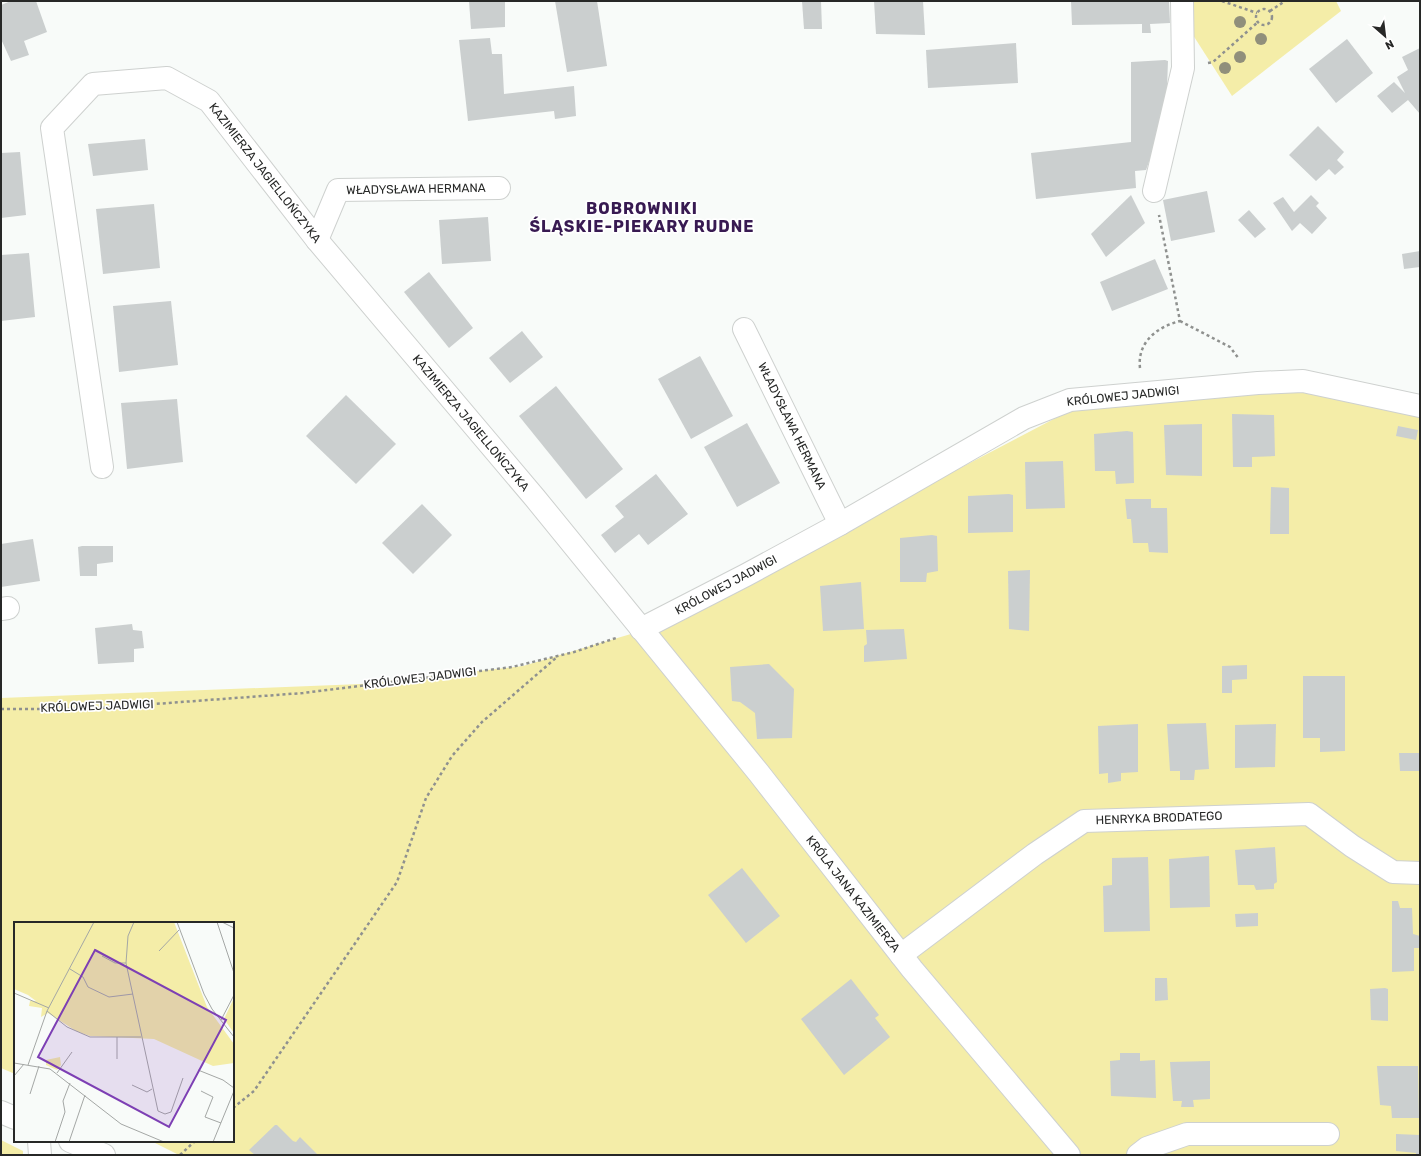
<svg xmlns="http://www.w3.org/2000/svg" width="1421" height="1156" viewBox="0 0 1421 1156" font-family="Rubik,sans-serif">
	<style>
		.green { fill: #f4eda8 }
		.building { fill: #cbcfcf }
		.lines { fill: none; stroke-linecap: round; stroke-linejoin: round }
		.minor-casing { stroke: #ced1cf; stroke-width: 24 }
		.path { stroke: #8f918f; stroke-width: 2.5; stroke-dasharray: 3 3; stroke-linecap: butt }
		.minor { stroke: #fff; stroke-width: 22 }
		.tree { fill: #908f7b }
		.labels { text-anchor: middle; stroke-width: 3.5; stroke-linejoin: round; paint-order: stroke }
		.street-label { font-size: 12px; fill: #272827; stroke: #fff }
		.district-label { font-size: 16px; font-weight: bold; letter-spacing: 1px; fill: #381a52; stroke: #fff }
		.inset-road { fill: none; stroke: #a4a7a5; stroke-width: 1 }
		.view { fill: #7d3fb4; fill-opacity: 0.15; stroke: #7d3fb4; stroke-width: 2 }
		.inset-edge { fill: none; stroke: #272827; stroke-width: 2 }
	</style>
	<rect width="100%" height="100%" fill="#f8fbf9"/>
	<!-- green -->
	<g class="green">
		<polygon points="1194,1 1336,1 1341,11 1232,96 1191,32"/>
		<polygon points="1216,385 1420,400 1420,1155 179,1155 151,1141 233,1141 233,923 15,923 15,1074 1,1068 1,698 361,684 523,666 641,631 815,544 1071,410"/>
		<polygon points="1,1140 23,1151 23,1155 1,1155"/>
	</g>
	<!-- building -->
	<g class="building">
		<polygon points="11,1 36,1 47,32 24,41 29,55 11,61 1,39 1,5"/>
		<polygon points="469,1 505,1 505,27 471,29"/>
		<polygon points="555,1 597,1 607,66 567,72"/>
		<polygon points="802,1 821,1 822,29 804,29"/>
		<polygon points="874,1 923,1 925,35 876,34"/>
		<polygon points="1071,1 1169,1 1170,23 1150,24 1151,33 1142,33 1142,24 1072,25"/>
		<polygon points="490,38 492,54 502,54 504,94 574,86 576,116 555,119 554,111 468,121 459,40"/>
		<polygon points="1347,39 1373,73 1336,103 1309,69"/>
		<polygon points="1016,43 1018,83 928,88 926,50"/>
		<polygon points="1420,48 1420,114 1408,100 1392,113 1377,96 1394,82 1405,93 1397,77 1408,70 1402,57"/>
		<polygon points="1165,60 1168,61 1166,114 1146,170 1135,171 1136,188 1036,199 1031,153 1131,142 1131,62"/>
		<polygon points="1318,126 1344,152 1337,160 1344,167 1335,175 1329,169 1316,181 1289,155"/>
		<polygon points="145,139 148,170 93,176 88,144"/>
		<polygon points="20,152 26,215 1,218 1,153"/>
		<polygon points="1207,191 1215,232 1171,241 1163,200"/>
		<polygon points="1131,195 1145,223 1106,257 1091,234"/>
		<polygon points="1311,195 1319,203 1316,206 1327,218 1312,234 1300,223 1292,231 1273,203 1283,197 1294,212"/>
		<polygon points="154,204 160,268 103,274 96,209"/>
		<polygon points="1249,210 1266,229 1255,238 1238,220"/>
		<polygon points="488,217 491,261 442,264 439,220"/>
		<polygon points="1420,251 1420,267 1404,269 1402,254"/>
		<polygon points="29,253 35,317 1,321 1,255"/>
		<polygon points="1155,259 1168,289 1112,311 1100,282"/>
		<polygon points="429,272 473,328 449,348 404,292"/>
		<polygon points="171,301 178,365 119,372 113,306"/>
		<polygon points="522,331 543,357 510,383 489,358"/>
		<polygon points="700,356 733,416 691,439 658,379"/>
		<polygon points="556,386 623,469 586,499 519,416"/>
		<polygon points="346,395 396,444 356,484 306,436"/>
		<polygon points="177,399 183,462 127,469 121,403"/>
		<polygon points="1232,414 1274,415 1275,456 1252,457 1252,467 1233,467"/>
		<polygon points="747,423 780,483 737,507 704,447"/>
		<polygon points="1202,424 1202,476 1166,475 1164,425"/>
		<polygon points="1398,426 1418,430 1416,440 1396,436"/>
		<polygon points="1127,431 1133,432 1134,483 1116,484 1115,471 1095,471 1094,434"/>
		<polygon points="1063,461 1065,508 1026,509 1025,462"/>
		<polygon points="656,474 688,514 648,545 639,534 615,553 601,535 624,517 615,506"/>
		<polygon points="1271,487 1289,488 1289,534 1270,534"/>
		<polygon points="1009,494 1013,495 1013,532 968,533 968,496"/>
		<polygon points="1125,499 1151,499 1151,508 1167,508 1168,553 1149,552 1148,543 1133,543 1131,519 1127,519"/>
		<polygon points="422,504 452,535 413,574 382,543"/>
		<polygon points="932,535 937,536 938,571 927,573 926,582 900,582 900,538"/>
		<polygon points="33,539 40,581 1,587 1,544"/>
		<polygon points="82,546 113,546 113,562 97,564 97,576 80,576 78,547"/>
		<polygon points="1030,570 1029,631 1009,629 1008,571"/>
		<polygon points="861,582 864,629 823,631 820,586"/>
		<polygon points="132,624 133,630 142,631 144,648 134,649 134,662 98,664 95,628"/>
		<polygon points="904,629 907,659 864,662 864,646 867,644 866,630"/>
		<polygon points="769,664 794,689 792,738 757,739 755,713 740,702 732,701 730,667"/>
		<polygon points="1247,665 1247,679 1232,680 1232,693 1222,693 1222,666"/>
		<polygon points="1303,676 1345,676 1345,751 1320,752 1320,738 1303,738"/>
		<polygon points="1206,723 1209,769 1195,770 1194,780 1180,780 1180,771 1170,771 1167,724"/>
		<polygon points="1138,724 1138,772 1121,773 1121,781 1108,783 1108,773 1099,774 1098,726"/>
		<polygon points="1276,724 1275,767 1235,768 1235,725"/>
		<polygon points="1399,753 1420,753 1420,771 1400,771"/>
		<polygon points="1275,847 1277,882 1274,884 1274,889 1256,890 1254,885 1238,885 1235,850"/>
		<polygon points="1209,856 1210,907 1170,908 1169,859"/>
		<polygon points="1148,857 1150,931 1104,932 1103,886 1112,885 1112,858"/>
		<polygon points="742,868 780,916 746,943 708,895"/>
		<polygon points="1392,901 1398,901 1400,908 1412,908 1413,934 1420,936 1420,948 1414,948 1414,971 1392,972"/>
		<polygon points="1258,913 1258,926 1236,927 1235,914"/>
		<polygon points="1155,978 1167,978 1168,1000 1155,1001"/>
		<polygon points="851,979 879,1015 875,1018 890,1037 844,1075 801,1019"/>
		<polygon points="1385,988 1388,989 1388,1021 1371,1020 1370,989"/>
		<polygon points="1120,1053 1140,1053 1140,1061 1155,1060 1156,1098 1111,1096 1110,1061 1120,1060"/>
		<polygon points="1210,1061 1210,1099 1193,1100 1194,1107 1181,1107 1182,1101 1173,1101 1170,1062"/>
		<polygon points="1377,1066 1418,1066 1419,1118 1392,1118 1391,1106 1380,1105"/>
		<polygon points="275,1125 277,1125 293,1141 296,1142 300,1137 318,1155 255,1155 249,1150"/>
		<polygon points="1396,1134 1420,1135 1420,1155 1416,1155 1416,1153 1396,1151"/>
	</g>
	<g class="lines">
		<defs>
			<g id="minor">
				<polyline points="1154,191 1183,68 1182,1"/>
				<polyline points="317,240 338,190 499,188"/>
				<polyline points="744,329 840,524"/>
				<polyline points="102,467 52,128 93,84 167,78 209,101 317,240 535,498 758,772 912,969 1069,1155"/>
				<polyline points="1,609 8,608"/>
				<polyline points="641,629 746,575 840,524 1024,418 1070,400 1258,383 1303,381 1420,406"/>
				<polyline points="901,955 1035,854 1084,821 1309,814 1352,846 1393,872 1420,873"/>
				<polyline points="1,1112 15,1118"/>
				<polyline points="39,1141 40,1155"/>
				<polyline points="70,1141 104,1155"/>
				<polyline points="1138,1155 1147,1148 1187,1134 1328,1134"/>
			</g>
		</defs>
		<!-- minor casing -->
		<use href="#minor" class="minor-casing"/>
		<!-- path -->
		<g class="path">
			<polyline points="1222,1 1257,13"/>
			<circle cx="1264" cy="17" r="8"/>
			<polyline points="1270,11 1285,1"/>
			<polyline points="1208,63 1213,62 1258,22"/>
			<polyline points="1180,321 1230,347 1239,359"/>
			<path d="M1140,368c-3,-26 17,-41 40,-47l-21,-106"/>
			<polyline points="1,709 87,709 303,693 512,667 574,652 616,638"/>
			<polyline points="233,1108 254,1091 397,882 426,798 452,756 482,722 557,657"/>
			<polyline points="180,1155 195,1141"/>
		</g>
		<!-- minor -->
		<use href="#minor" class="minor"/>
	</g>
	<!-- trees -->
	<g class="tree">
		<circle cx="1240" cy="22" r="6"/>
		<circle cx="1261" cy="39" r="6"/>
		<circle cx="1240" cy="57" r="6"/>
		<circle cx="1225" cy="68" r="6"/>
	</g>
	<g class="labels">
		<!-- street labels -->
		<g class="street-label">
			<text transform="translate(265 173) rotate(52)" y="4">KAZIMIERZA JAGIELLOŃCZYKA</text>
			<text transform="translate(416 189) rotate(-1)" y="4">WŁADYSŁAWA HERMANA</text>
			<text transform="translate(1123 396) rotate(-6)" y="4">KRÓLOWEJ JADWIGI</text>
			<text transform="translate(471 423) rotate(50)" y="4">KAZIMIERZA JAGIELLOŃCZYKA</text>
			<text transform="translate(792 426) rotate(64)" y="4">WŁADYSŁAWA HERMANA</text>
			<text transform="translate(726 585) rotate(-28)" y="4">KRÓLOWEJ JADWIGI</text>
			<text transform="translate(420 678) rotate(-7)" y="4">KRÓLOWEJ JADWIGI</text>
			<text transform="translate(97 706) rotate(-2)" y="4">KRÓLOWEJ JADWIGI</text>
			<text transform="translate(1159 818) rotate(-2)" y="4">HENRYKA BRODATEGO</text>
			<text transform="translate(853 894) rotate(52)" y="4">KRÓLA JANA KAZIMIERZA</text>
		</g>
		<!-- district labels -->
		<g class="district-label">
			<text x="642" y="214">BOBROWNIKI<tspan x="642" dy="18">ŚLĄSKIE-PIEKARY RUDNE</tspan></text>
		</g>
	</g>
	<!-- overview -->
	<g transform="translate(14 922)">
		<rect width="220" height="220" fill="#f8fbf9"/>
		<path d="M0,0h160l33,85 27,37v19l-21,3 -59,-27 -64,-3 -14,-5 -28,-18 -7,4 1,-9 -13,-2 1,-5h6l-8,-6 -14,-6zM220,76v35l-10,-14zM46,135l1,8 -4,5 -11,-5v-5z" fill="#f4eda8"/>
		<path class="inset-road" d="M120,0l-6,14 -2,27 32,148 7,3 6,-2 12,-34M163,0l27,72 8,15 22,28M203,0l17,51M208,0l12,6M145,29l20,-21M88,34l13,7h11M56,47l13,8 5,10 21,10 24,-3M0,71l35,15M33,89l20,16 23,10h51M207,98l13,-25M103,137v-22M0,141l36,6 71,55 43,18M14,143l19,-54 47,-89M184,148l25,10 11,8M43,151l15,-21M0,154l10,-12M118,163l15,7 5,-3M187,169l12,6 -8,20 16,6M16,172l9,-28M41,220l10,-30 -2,-11 7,-18M55,220l16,-47M199,220l21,-51"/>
		<path class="view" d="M81,28l131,70 -57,107 -131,-70z"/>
		<rect width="220" height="220" class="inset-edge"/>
	</g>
	<!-- border -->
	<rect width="1421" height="1156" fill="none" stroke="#272827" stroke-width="4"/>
	<!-- north arrow -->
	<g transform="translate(1385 36) rotate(152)" stroke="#ffffff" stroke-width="3" paint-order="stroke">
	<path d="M0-3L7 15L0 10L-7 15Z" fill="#272827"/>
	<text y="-6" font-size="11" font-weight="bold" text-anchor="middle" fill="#272827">N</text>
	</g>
</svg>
